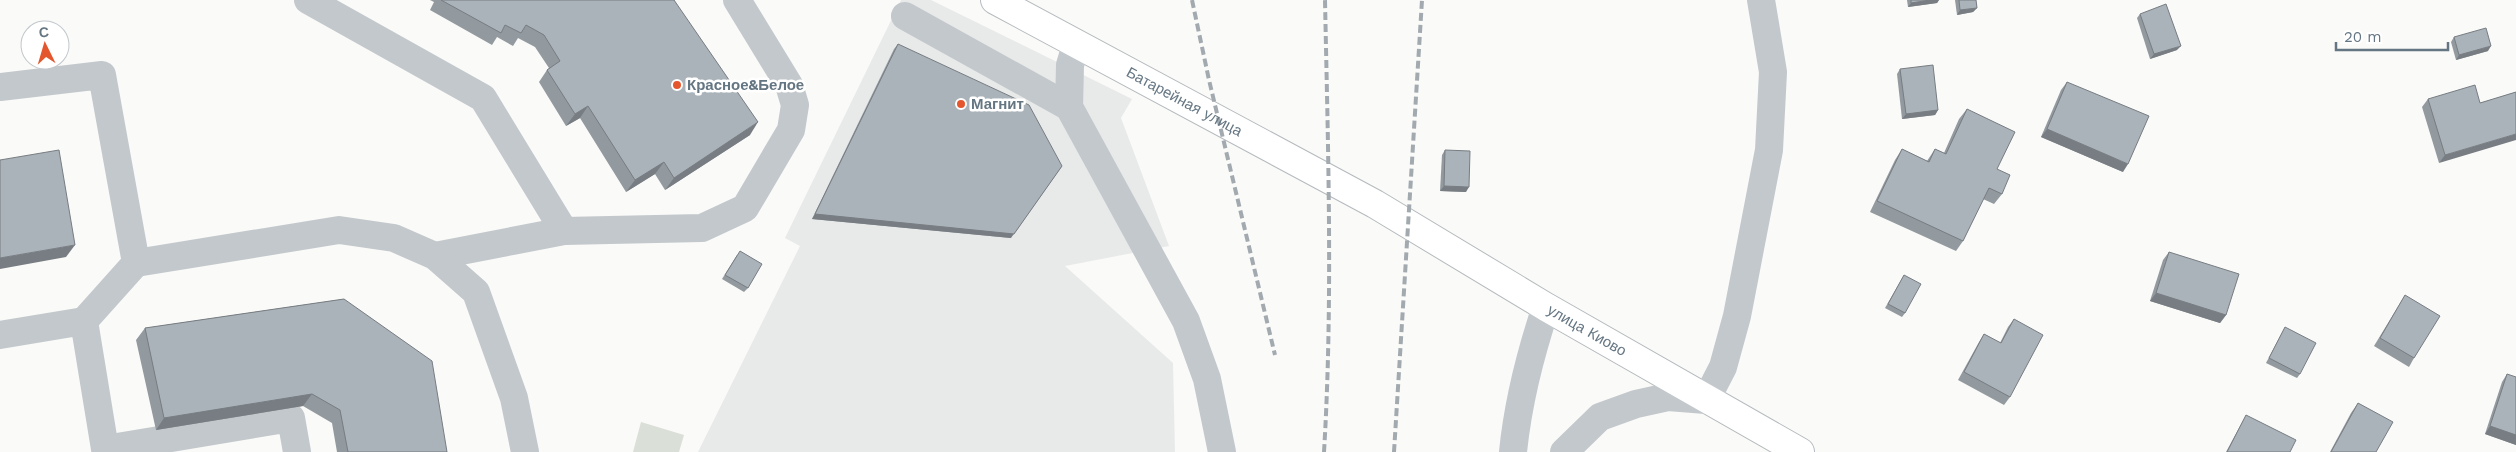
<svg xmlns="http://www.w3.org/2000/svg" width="2516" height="452" viewBox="0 0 2516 452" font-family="'Work Sans',sans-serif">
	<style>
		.built { fill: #e8e9e9 }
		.green { fill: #dadfd7 }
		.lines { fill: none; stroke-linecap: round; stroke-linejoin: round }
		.major-casing { stroke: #b5babe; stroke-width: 30 }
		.minor { stroke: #c3c8cc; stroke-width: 28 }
		.major { stroke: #fff; stroke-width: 28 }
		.rail { stroke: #a2aab0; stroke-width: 4; stroke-dasharray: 8 4; stroke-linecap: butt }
		.wall { fill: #929a9f }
		.shaded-wall { fill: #777d82 }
		.building { fill: #aab3b9; stroke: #777d82 }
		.poi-dot { fill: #e4572e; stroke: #fff; stroke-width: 2 }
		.labels { text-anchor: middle; stroke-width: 5; stroke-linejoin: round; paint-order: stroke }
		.poi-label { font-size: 15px; font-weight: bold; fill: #657683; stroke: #fff; text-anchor: start }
		.street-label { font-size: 15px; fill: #657683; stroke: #fff }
	</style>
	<rect width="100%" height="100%" fill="#fafaf8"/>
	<!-- built -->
	<polygon class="built" points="901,0 931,0 1132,99 1121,118 1169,246 1065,266 1173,363 1175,452 698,452 800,246 785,238"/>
	<!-- green -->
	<polygon class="green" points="641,422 684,435 679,452 633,452"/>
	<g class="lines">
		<defs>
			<g id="major">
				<path id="s1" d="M995,0l380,204 171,103 254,145"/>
			</g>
		</defs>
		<!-- major casing -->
		<use href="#major" class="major-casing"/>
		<!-- minor -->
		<g class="minor">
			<polyline points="308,0 483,98 564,231 702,228 745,208 791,130 795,105 789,85 737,0"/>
			<polyline points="905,16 1069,107"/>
			<polyline points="1076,45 1070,65 1069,107 1186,321 1207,379 1222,452"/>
			<polyline points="0,87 102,75 136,263 84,321"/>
			<polyline points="435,256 564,231"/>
			<polyline points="136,263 339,230 394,238 435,256 476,292 514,398 525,452"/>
			<polyline points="0,335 84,321 105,449 291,418 297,452"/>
			<path d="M1513,452c5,-50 17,-97 33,-145"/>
			<polyline points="1564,452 1600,417 1636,404 1668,397 1706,400 1723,367 1737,316 1769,150 1773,72 1761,0"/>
		</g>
		<!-- major -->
		<use href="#major" class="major"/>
		<!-- rail -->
		<g class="rail">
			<polyline points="1192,0 1209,80 1275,355"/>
			<path d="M1324,452c9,-150 4,-302 1,-452"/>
			<polyline points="1394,452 1422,0"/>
		</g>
	</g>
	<!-- wall -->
	<g class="wall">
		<polygon points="430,0 674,0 750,135 665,190 655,174 626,192 580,118 566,126 539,82 547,70 549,68 535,47 518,38 513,46 497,37 492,45 430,10 434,2"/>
		<polygon points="1907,0 1939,0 1937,3 1908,7"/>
		<polygon points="1955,0 1976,0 1977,8 1973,12 1957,15"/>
		<polygon points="2140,14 2177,50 2150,59 2137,18"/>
		<polygon points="2454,37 2488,51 2456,60 2451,42"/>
		<polygon points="898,44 1011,238 812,219 894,49"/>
		<polygon points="1900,69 1938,110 1935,115 1902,119 1897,74"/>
		<polygon points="2067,82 2123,172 2041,137 2061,90"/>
		<polygon points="2516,92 2439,163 2422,107 2428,99 2480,103"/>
		<polygon points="1967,109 1997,169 2002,194 1994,204 1983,199 1963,241 1956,251 1870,212 1895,160 1902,149 1927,161 1935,149 1944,153 1959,119"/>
		<polygon points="1445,150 1466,192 1440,191 1442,155"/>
		<polygon points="2169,252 2226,315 2220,323 2150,301 2163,260"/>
		<polygon points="737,255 748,288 744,292 722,279"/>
		<polygon points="1904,275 1905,313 1902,317 1885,308"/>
		<polygon points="2405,295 2414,358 2409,367 2374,346"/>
		<polygon points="344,299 447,452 337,452 332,423 303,406 156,430 136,340 145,328"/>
		<polygon points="2014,319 2010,397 2004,405 1958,380 1979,342 1984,334 2000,343 2008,327"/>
		<polygon points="2285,327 2300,374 2297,378 2266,363"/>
		<polygon points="2507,374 2516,445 2485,434 2502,382"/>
		<polygon points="2358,403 2376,452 2330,452 2351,413"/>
		<polygon points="2246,415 2290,452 2226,452"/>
	</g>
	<!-- shaded-wall -->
	<g class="shaded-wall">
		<polygon points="1930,0 1939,0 1937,3 1908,7 1911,3"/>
		<polygon points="1977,8 1973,12 1957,15 1960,10"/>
		<polygon points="2181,46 2177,50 2150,59 2154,54"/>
		<polygon points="2491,46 2488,51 2456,60 2459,55"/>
		<polygon points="588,106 580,118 566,126 575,114"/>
		<polygon points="1938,110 1935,115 1902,119 1906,114"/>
		<polygon points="758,122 750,135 665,190 674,178"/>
		<polygon points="2047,129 2128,164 2123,172 2041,137"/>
		<polygon points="2516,134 2516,140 2439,163 2445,155"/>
		<polygon points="664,162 655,174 626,192 635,180"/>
		<polygon points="1062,166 1011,238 812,219 815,214"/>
		<polygon points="1444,186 1469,187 1466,192 1440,191"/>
		<polygon points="75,245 66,257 0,269 0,258"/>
		<polygon points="2156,293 2226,315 2220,323 2150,301"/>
		<polygon points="312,394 303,406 156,430 164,418"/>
		<polygon points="2490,426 2516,435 2516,445 2485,434"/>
	</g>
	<!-- building -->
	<g class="building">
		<polygon points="441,0 674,0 758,122 674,178 664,162 635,180 588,106 575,114 547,70 560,61 544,35 526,25 521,33 505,25 501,33"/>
		<polygon points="1911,0 1930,0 1911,3"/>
		<polygon points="1959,0 1976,0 1977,8 1960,10"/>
		<polygon points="2166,4 2181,46 2154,54 2140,14"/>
		<polygon points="2486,28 2491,46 2459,55 2454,37"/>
		<polygon points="898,44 1029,105 1062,166 1014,234 815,214"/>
		<polygon points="1933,65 1938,110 1906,114 1900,69"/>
		<polygon points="2067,82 2149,116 2128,164 2047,129"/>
		<polygon points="2475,85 2480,103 2516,92 2516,134 2445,155 2428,99"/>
		<polygon points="1967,109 2015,132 1997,169 2010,175 2002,194 1989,188 1963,241 1877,201 1902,149 1929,162 1935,149 1946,154"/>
		<polygon points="59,150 75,245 0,258 0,160"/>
		<polygon points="1445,150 1470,151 1469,187 1444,186"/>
		<polygon points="740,251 762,264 748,288 725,275"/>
		<polygon points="2169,252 2239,274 2226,315 2156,293"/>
		<polygon points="1904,275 1921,284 1905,313 1888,304"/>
		<polygon points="2405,295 2440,316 2414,358 2380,338"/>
		<polygon points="344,299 432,361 447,452 348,452 340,410 312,394 164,418 145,328"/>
		<polygon points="2014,319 2043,335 2010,397 1964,372 1984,334 2001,343"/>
		<polygon points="2285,327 2316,343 2300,374 2269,358"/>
		<polygon points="2507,374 2516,377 2516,435 2490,426"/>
		<polygon points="2358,403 2393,422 2376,452 2331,452"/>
		<polygon points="2246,415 2296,440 2290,452 2227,452"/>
	</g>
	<!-- markers -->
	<g class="poi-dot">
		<circle cx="677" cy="85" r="5"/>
		<circle cx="961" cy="104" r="5"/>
	</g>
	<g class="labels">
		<!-- poi labels -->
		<g class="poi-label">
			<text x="687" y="90">Красное&amp;Белое</text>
			<text x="971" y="109">Магнит</text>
		</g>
		<!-- street labels -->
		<g class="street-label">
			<text dy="5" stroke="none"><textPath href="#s1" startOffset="215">Батарейная улица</textPath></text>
			<text dy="5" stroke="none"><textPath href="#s1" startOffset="678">улица Киово</textPath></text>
		</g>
	</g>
	<!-- north arrow -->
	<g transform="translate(45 45) rotate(355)"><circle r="24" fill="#ffffff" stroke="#c1c8cd"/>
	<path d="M0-4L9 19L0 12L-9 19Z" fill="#e4572e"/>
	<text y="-8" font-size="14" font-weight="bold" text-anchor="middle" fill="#657683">С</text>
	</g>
	<!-- scale -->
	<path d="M2336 42v8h112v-8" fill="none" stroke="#657683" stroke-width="2.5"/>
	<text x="2344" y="42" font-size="15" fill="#657683" stroke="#ffffff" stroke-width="4" paint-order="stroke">20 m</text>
</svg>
